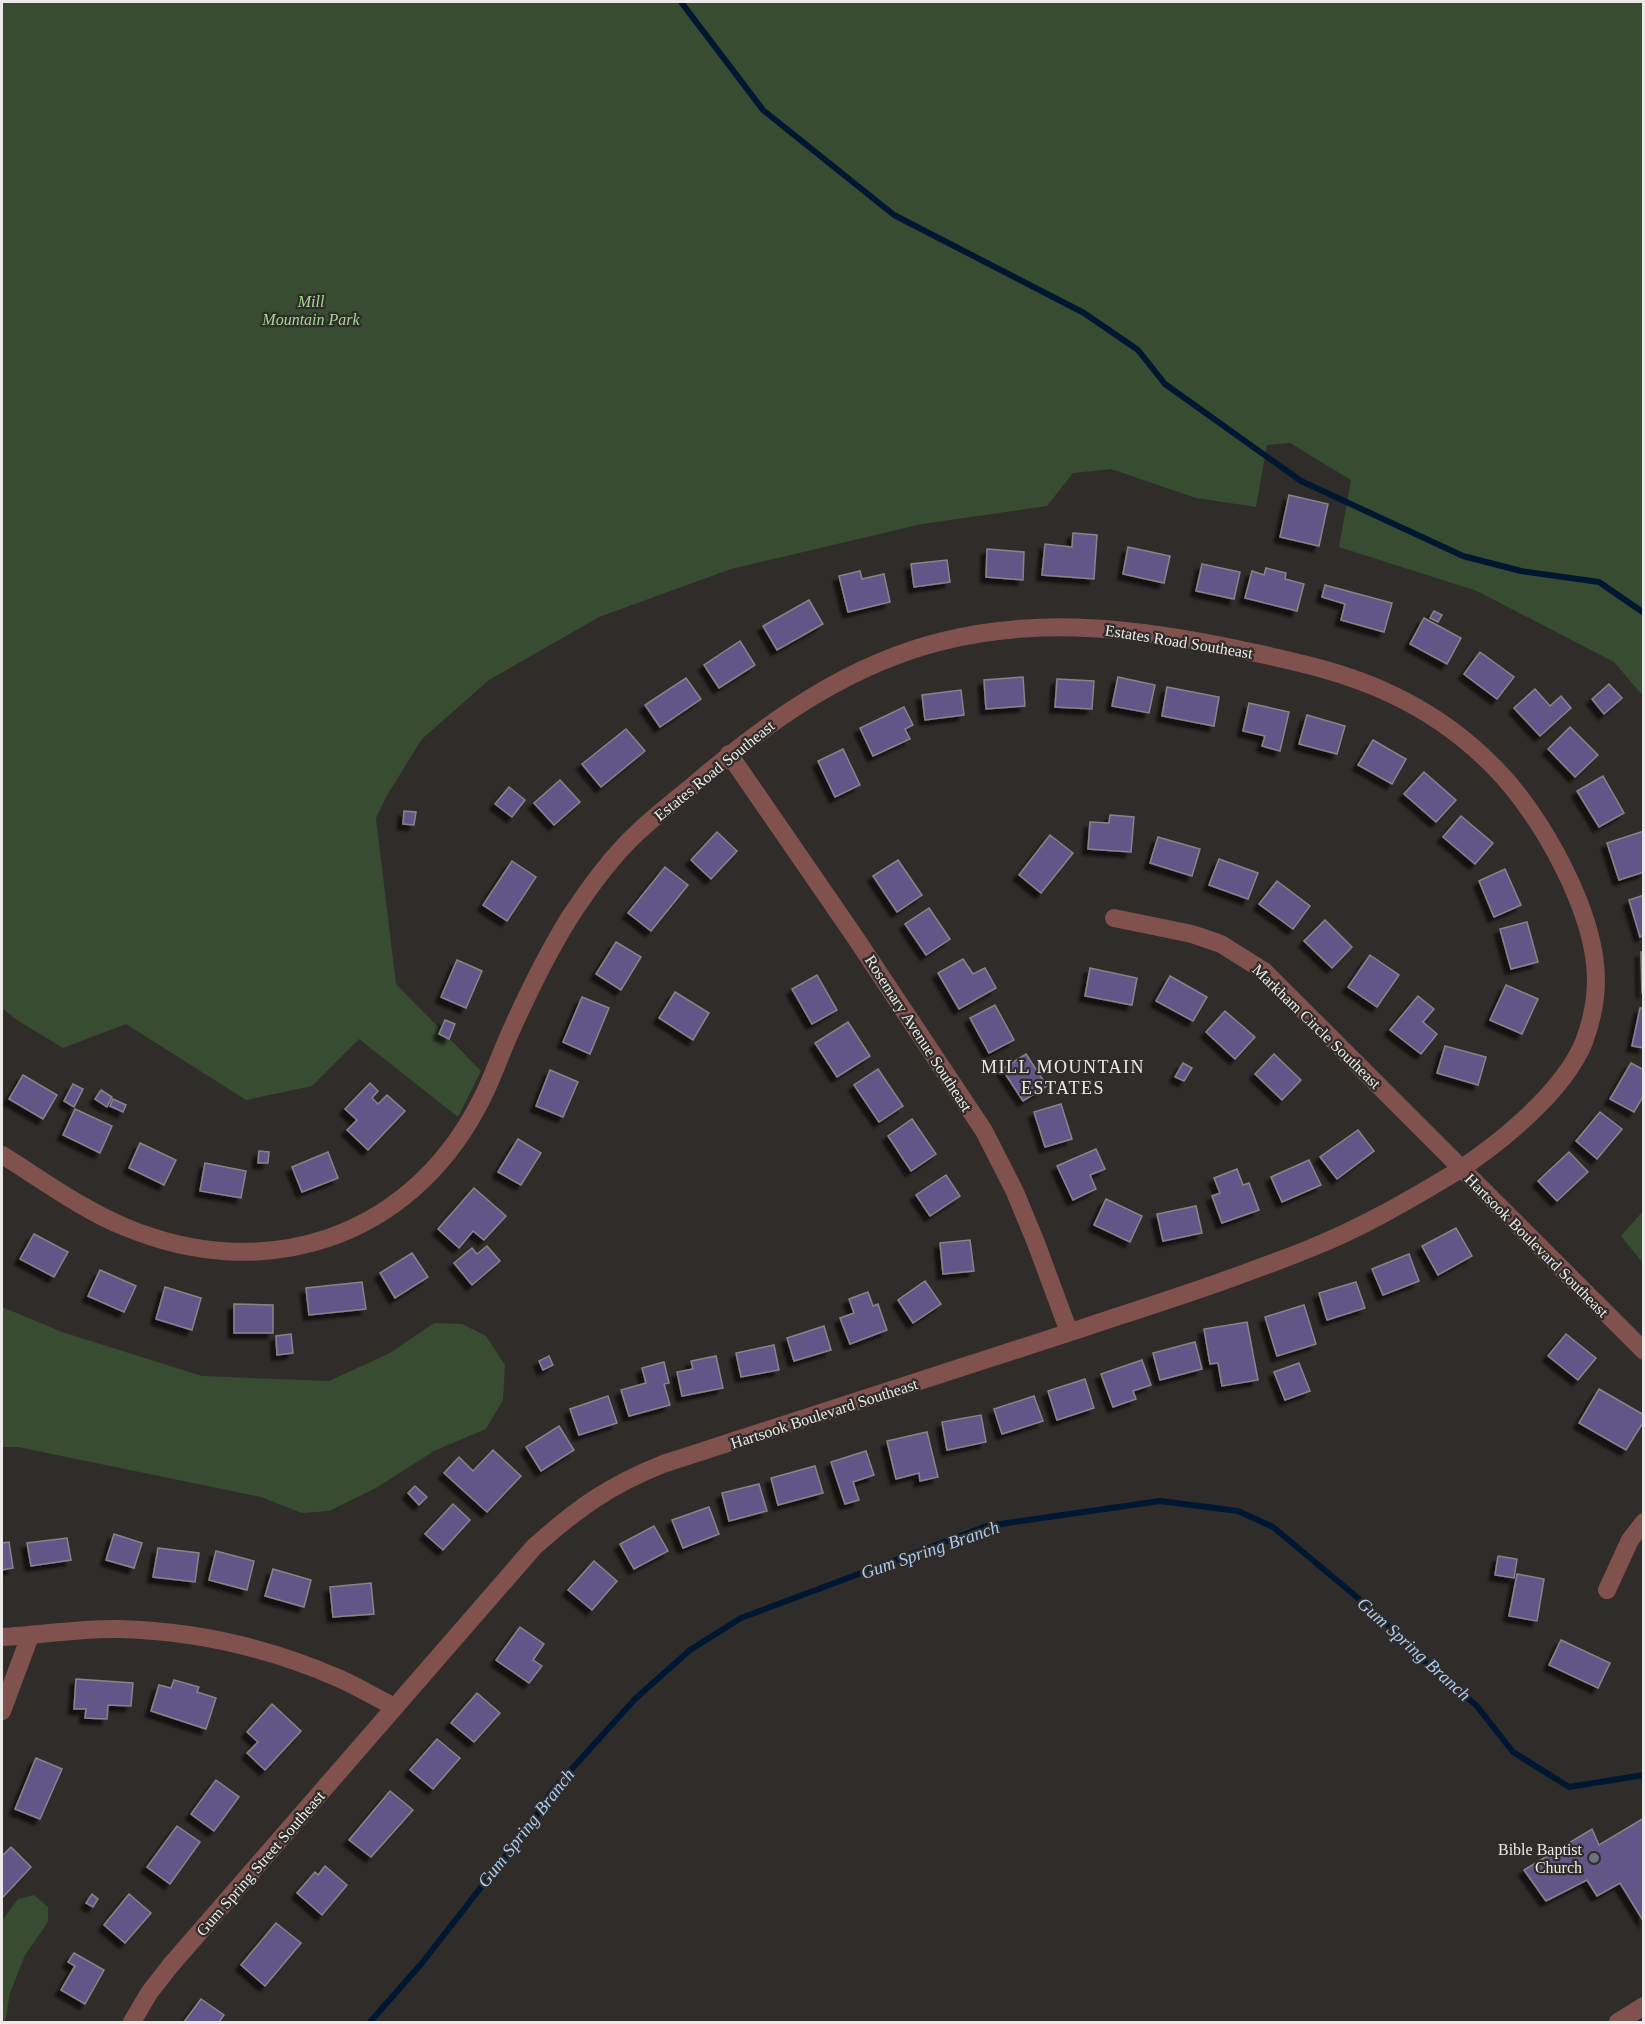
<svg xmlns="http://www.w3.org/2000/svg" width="1645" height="2024" viewBox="0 0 1645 2024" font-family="'Times New Roman',serif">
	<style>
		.green { fill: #374c31 }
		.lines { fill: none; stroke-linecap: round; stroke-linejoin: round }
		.stream { stroke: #001732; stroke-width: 6 }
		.building { fill: #615688; stroke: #858589; stroke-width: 1.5; filter: url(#shadow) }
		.minor { stroke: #80514d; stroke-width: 18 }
		.worship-dot { fill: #6b7280; stroke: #302c2a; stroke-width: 2 }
		.labels { text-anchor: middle; stroke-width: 4.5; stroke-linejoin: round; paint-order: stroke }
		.park-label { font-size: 16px; font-style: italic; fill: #a3db95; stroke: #302c2a }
		.street-label { font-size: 16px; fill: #eceae8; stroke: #302c2a }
		.poi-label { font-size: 16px; fill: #eceae8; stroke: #302c2a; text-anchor: end }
		.neighbourhood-label { font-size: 18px; letter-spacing: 1.5px; fill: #eceae8; stroke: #302c2a }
		.water-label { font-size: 18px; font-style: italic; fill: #a9ccf3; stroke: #302c2a }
	</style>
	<defs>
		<filter id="shadow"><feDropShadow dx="-5.5" dy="5.5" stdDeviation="1.5" flood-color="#0009"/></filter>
	</defs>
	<rect width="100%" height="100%" fill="#302c2a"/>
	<!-- green -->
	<g class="green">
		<polygon points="2,2 1643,2 1643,696 1614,662 1477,591 1339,547 1351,480 1290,443 1267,445 1256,507 1196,498 1111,469 1073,473 1047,506 922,524 731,569 599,617 489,680 422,739 386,797 376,818 396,984 481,1071 458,1117 359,1039 312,1086 246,1100 126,1024 63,1048 17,1020 2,1008"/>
		<polygon points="1643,1211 1644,1261 1642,1262 1621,1236"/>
		<polygon points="2,1307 62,1332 202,1376 329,1381 390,1353 434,1323 462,1324 486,1336 505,1365 503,1400 486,1429 434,1451 376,1488 329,1511 302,1513 261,1497 18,1447 2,1447"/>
		<polygon points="34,1895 48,1907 48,1922 25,1955 10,1993 5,2022 2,2022 2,1921 18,1899"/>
	</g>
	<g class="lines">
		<!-- stream -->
		<g class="stream">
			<polyline points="681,2 763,110 894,215 1084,313 1138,350 1165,384 1301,481 1463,556 1521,571 1599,582 1644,613"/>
			<polyline points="370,2022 422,1963 532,1822 551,1792 635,1699 690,1650 741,1618 987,1526 1160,1501 1238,1511 1273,1527 1377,1614 1414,1653 1476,1705 1513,1752 1569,1787 1644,1775"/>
		</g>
	</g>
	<!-- building -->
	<g class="building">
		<polygon points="1289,495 1328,504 1319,546 1280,537"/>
		<polygon points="1073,533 1097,535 1094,579 1042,575 1045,544 1072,547"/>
		<polygon points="1128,547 1170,556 1164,583 1123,574"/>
		<polygon points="987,549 1024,552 1023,580 986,577"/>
		<polygon points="947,560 950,582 914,587 911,564"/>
		<polygon points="1202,564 1240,572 1234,599 1196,591"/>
		<polygon points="1266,568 1286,573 1285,579 1304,584 1297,611 1245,598 1252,571 1264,575"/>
		<polygon points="860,571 862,579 884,574 890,602 848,612 839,576"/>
		<polygon points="1325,585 1392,603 1384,632 1341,620 1345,604 1322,597"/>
		<polygon points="809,600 823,624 777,650 763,626"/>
		<polygon points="1434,611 1442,615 1438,622 1430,618"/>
		<polygon points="1424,618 1461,638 1447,664 1410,644"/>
		<polygon points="740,641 755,665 719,688 704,665"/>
		<polygon points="1480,652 1514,677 1497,699 1464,674"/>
		<polygon points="1023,677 1025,706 986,709 984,680"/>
		<polygon points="1118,677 1155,685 1149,713 1112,706"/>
		<polygon points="686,678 701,699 660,727 645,705"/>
		<polygon points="1057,679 1094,681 1092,709 1055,707"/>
		<polygon points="1609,684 1622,698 1604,714 1592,699"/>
		<polygon points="1167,687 1219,697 1214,726 1162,716"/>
		<polygon points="1535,689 1550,706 1561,696 1571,708 1540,736 1514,708"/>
		<polygon points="961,690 964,715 925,720 922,695"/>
		<polygon points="1249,703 1289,712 1280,751 1262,746 1265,736 1243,731"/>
		<polygon points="904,707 913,725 905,729 910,739 873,756 860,728"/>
		<polygon points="1307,715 1345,726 1337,754 1299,744"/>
		<polygon points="1570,727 1598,755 1575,777 1548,749"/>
		<polygon points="626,729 645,751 601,787 582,764"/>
		<polygon points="1373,740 1406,759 1392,784 1358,765"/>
		<polygon points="843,749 860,785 835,797 818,761"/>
		<polygon points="1424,772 1456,800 1436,822 1404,794"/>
		<polygon points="1603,776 1624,813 1599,827 1577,791"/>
		<polygon points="560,780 580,802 554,825 534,803"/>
		<polygon points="509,787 525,800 512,817 495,804"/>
		<polygon points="404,811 416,812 414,825 403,824"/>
		<polygon points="1110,815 1134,817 1131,852 1088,849 1090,822 1109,823"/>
		<polygon points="1461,816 1493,843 1475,864 1443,837"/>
		<polygon points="1644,831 1644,872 1619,880 1607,843"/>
		<polygon points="717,832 737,851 711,879 691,860"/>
		<polygon points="1050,835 1073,853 1041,893 1019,875"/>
		<polygon points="1158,837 1200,849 1192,876 1150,863"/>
		<polygon points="1219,859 1258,873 1248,899 1209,885"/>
		<polygon points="898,860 922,895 897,912 873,876"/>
		<polygon points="512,861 536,877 507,921 483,905"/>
		<polygon points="665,867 688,885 651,931 628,913"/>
		<polygon points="1505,869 1521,905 1494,917 1479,881"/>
		<polygon points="1277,881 1310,906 1293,929 1259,904"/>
		<polygon points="1644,895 1644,935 1640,937 1629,900"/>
		<polygon points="929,908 950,939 926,955 905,924"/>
		<polygon points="1325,920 1352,947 1332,968 1304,941"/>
		<polygon points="1527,922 1538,962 1511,969 1500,929"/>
		<polygon points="616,942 641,957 621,990 596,974"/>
		<polygon points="1641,952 1644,952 1644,993 1642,993"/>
		<polygon points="1370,955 1399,975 1377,1007 1348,987"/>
		<polygon points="963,959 973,974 985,968 996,988 959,1009 938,973"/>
		<polygon points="457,960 482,971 466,1008 441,997"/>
		<polygon points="1090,968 1137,978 1132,1005 1085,996"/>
		<polygon points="817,975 837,1010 812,1024 792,989"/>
		<polygon points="1170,976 1207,997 1193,1021 1156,1001"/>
		<polygon points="1506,985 1538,999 1522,1034 1490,1020"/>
		<polygon points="675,992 709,1013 693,1040 659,1018"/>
		<polygon points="1418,996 1434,1009 1423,1022 1437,1034 1421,1054 1390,1030"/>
		<polygon points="582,997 609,1008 590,1054 563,1042"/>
		<polygon points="995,1005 1014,1040 989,1053 970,1018"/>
		<polygon points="1640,1008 1644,1008 1644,1048 1632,1046"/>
		<polygon points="1225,1011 1255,1037 1235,1059 1206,1032"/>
		<polygon points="445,1020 455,1024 449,1039 439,1034"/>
		<polygon points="848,1022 870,1056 837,1077 815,1043"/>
		<polygon points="1445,1046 1486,1057 1478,1085 1437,1073"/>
		<polygon points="1026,1054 1047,1086 1023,1101 1002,1069"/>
		<polygon points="1274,1054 1301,1080 1282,1100 1255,1074"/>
		<polygon points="1183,1063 1192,1068 1184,1081 1175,1077"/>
		<polygon points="1631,1063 1644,1070 1644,1095 1634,1112 1610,1099"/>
		<polygon points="878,1069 903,1106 879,1122 854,1085"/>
		<polygon points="550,1070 578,1082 563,1117 536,1106"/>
		<polygon points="23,1075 57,1095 43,1119 9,1099"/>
		<polygon points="370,1083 378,1091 372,1098 378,1104 387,1095 405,1111 368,1150 347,1130 357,1120 345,1109"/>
		<polygon points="73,1084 83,1089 74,1107 64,1101"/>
		<polygon points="101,1090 112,1097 107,1107 95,1099"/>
		<polygon points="113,1099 126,1105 123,1112 110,1106"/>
		<polygon points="1061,1104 1072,1139 1045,1147 1034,1112"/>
		<polygon points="75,1109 112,1126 100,1153 63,1135"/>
		<polygon points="1600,1112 1622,1129 1597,1159 1576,1141"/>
		<polygon points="912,1119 936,1154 911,1171 888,1136"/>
		<polygon points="1358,1130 1374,1151 1337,1179 1320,1157"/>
		<polygon points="518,1139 541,1153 521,1185 498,1172"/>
		<polygon points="140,1143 176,1160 164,1185 129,1168"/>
		<polygon points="1096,1149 1105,1169 1090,1175 1096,1189 1073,1200 1057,1166"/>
		<polygon points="259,1151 269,1152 268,1163 258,1163"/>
		<polygon points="328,1152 338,1178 302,1192 292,1167"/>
		<polygon points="1569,1152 1588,1172 1557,1201 1538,1181"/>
		<polygon points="1309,1160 1321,1185 1282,1202 1271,1177"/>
		<polygon points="205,1163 246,1171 241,1198 200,1191"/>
		<polygon points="1237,1169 1243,1185 1249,1183 1259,1210 1222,1223 1212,1196 1220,1193 1214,1178"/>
		<polygon points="946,1175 960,1196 930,1216 916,1195"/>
		<polygon points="474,1188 506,1216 484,1240 473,1231 459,1248 438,1229"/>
		<polygon points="1106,1199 1142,1216 1130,1242 1094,1225"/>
		<polygon points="1196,1206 1202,1233 1163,1241 1157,1214"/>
		<polygon points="1456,1228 1472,1256 1438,1275 1422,1246"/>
		<polygon points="34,1234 68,1252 54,1277 20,1259"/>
		<polygon points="970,1240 974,1271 943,1274 940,1243"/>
		<polygon points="487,1246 500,1261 472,1285 454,1263 472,1248 477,1254"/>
		<polygon points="412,1253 428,1277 395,1298 380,1273"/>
		<polygon points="1409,1254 1419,1281 1383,1295 1372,1269"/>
		<polygon points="100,1270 136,1286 124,1312 88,1296"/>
		<polygon points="925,1281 941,1304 913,1323 898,1300"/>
		<polygon points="362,1282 366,1309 309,1315 306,1288"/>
		<polygon points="1356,1282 1365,1308 1327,1320 1319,1293"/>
		<polygon points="165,1287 201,1298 192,1330 156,1319"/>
		<polygon points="868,1292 873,1306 878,1304 887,1330 850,1344 840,1318 854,1313 849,1299"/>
		<polygon points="234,1304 273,1305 273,1333 234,1333"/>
		<polygon points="1304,1305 1316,1344 1277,1356 1265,1317"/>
		<polygon points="1247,1322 1258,1380 1222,1386 1218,1363 1210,1364 1204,1329"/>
		<polygon points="824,1326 831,1350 794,1361 787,1338"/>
		<polygon points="291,1334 293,1353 277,1355 276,1336"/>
		<polygon points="1566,1334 1596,1358 1578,1380 1548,1356"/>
		<polygon points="1195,1342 1202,1369 1160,1380 1153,1353"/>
		<polygon points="774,1345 779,1370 741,1377 736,1353"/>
		<polygon points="549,1356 553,1365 543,1370 539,1361"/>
		<polygon points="716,1356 723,1388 682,1396 677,1372 693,1369 691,1361"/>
		<polygon points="1142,1360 1151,1385 1133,1391 1136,1399 1113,1407 1101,1374"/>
		<polygon points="664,1362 669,1383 664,1384 670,1405 629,1416 621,1390 646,1383 642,1368"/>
		<polygon points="1299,1363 1310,1391 1285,1400 1274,1372"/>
		<polygon points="1085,1379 1094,1408 1057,1420 1048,1391"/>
		<polygon points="1599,1389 1644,1415 1644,1421 1626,1450 1579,1423"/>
		<polygon points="608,1396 617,1423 579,1435 570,1409"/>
		<polygon points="1034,1396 1043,1421 1002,1434 994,1409"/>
		<polygon points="981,1415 986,1442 947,1450 942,1422"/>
		<polygon points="559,1426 574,1450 541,1471 526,1447"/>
		<polygon points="927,1432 938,1477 920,1481 919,1473 896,1479 887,1441"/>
		<polygon points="493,1450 521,1476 487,1512 444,1473 459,1457 473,1471"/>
		<polygon points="866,1451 874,1475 853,1482 859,1500 845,1504 831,1462"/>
		<polygon points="815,1466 823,1493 778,1505 771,1478"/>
		<polygon points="759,1484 767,1511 729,1521 722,1493"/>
		<polygon points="415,1486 427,1497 419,1505 408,1493"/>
		<polygon points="453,1504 470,1520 443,1550 425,1534"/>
		<polygon points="709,1507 719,1534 683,1548 672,1520"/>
		<polygon points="654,1526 668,1551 634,1569 620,1544"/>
		<polygon points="114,1534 142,1543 134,1568 106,1560"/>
		<polygon points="67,1538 71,1560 31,1566 27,1543"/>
		<polygon points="9,1542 13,1568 2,1570 2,1543"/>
		<polygon points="158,1548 199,1553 195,1582 153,1577"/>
		<polygon points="216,1551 254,1561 247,1590 209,1580"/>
		<polygon points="1498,1556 1517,1559 1514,1578 1495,1575"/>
		<polygon points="594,1561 617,1581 592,1610 568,1590"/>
		<polygon points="273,1569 311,1580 304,1607 265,1596"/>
		<polygon points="1517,1574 1544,1579 1537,1621 1509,1616"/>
		<polygon points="371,1583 374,1614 333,1617 330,1587"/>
		<polygon points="520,1627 544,1644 533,1660 542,1666 529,1683 496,1660"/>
		<polygon points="1561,1640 1610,1663 1598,1688 1549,1665"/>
		<polygon points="76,1679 133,1683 131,1706 108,1705 107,1719 85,1718 86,1709 74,1709"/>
		<polygon points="174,1680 199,1687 197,1692 216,1698 206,1729 151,1711 159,1685 171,1688"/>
		<polygon points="477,1693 500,1713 474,1742 451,1723"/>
		<polygon points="272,1704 301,1731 265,1770 247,1753 258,1742 247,1732"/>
		<polygon points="437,1739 460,1758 433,1789 410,1770"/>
		<polygon points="36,1758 62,1769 40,1819 15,1809"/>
		<polygon points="216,1780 239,1797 214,1831 191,1814"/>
		<polygon points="390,1791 413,1810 371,1857 349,1840"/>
		<polygon points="1644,1818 1644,1922 1620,1883 1597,1896 1587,1880 1546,1901 1524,1870 1592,1829 1599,1845"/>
		<polygon points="177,1826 200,1842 170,1884 147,1867"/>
		<polygon points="11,1847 31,1867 2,1898 2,1856"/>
		<polygon points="325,1866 347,1885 322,1915 297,1893 315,1872 318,1875"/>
		<polygon points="92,1894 98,1899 93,1907 86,1903"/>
		<polygon points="129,1894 151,1913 125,1943 104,1925"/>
		<polygon points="276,1923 301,1943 265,1986 241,1965"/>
		<polygon points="74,1953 104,1970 85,2004 61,1990 75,1966 68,1962"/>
		<polygon points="201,1999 224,2015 219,2022 184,2022"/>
	</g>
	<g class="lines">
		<!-- minor -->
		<g class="minor">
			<polyline points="729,754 855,937 984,1131 1015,1192 1036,1243 1069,1332"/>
			<polyline points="1114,918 1192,934 1221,944 1264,971 1644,1351"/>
			<path d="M2,1155c39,24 81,55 123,72 138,58 282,13 353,-121 13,-23 21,-49 32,-73 17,-38 36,-77 58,-113 20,-31 42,-62 69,-87 19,-18 40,-34 60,-51 73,-62 152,-118 246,-141 99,-25 200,-12 299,9 51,11 104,22 151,45 38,18 74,44 103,74 46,47 100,144 100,211 0,21 -5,43 -12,62 -21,51 -87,104 -133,133 -45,27 -92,54 -140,73 -74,30 -150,54 -225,79 -141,47 -282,92 -423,137 -55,22 -85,44 -129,83l-364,419 -21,27 -17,29"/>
			<polyline points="1607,1590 1630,1540 1644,1522"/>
			<path d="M2,1637c39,-2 79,-9 118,-8 75,2 149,19 218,49 19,8 38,20 57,29"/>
			<polyline points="2,1711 30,1636"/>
			<polyline points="1618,2022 1644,2006"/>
		</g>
	</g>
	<!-- markers -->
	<circle class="worship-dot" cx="1594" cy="1858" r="6"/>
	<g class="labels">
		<!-- park labels -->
		<g class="park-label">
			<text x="311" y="307">Mill<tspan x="311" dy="18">Mountain Park</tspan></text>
		</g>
		<!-- street labels -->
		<g class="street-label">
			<text transform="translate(1179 641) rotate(9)" y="6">Estates Road Southeast</text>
			<text transform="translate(714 770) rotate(-39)" y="6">Estates Road Southeast</text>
			<text transform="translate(1317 1026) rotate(44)" y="6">Markham Circle Southeast</text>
			<text transform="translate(919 1033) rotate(57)" y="6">Rosemary Avenue Southeast</text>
			<text transform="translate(1537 1245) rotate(45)" y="6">Hartsook Boulevard Southeast</text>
			<text transform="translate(824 1413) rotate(-18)" y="6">Hartsook Boulevard Southeast</text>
			<text transform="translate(260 1863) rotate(-49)" y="6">Gum Spring Street Southeast</text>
		</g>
		<!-- poi labels -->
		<g class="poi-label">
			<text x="1582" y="1855">Bible Baptist<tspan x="1582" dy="18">Church</tspan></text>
		</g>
		<!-- neighbourhood labels -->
		<g class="neighbourhood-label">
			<text x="1063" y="1073">MILL MOUNTAIN<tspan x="1063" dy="21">ESTATES</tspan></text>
		</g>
		<!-- water labels -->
		<g class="water-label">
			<text transform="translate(930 1550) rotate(-19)" y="6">Gum Spring Branch</text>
			<text transform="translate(1414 1649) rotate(42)" y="6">Gum Spring Branch</text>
			<text transform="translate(526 1828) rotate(-52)" y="6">Gum Spring Branch</text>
		</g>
	</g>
	<!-- border -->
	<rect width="1645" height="2024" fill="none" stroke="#eceae8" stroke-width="6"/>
</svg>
